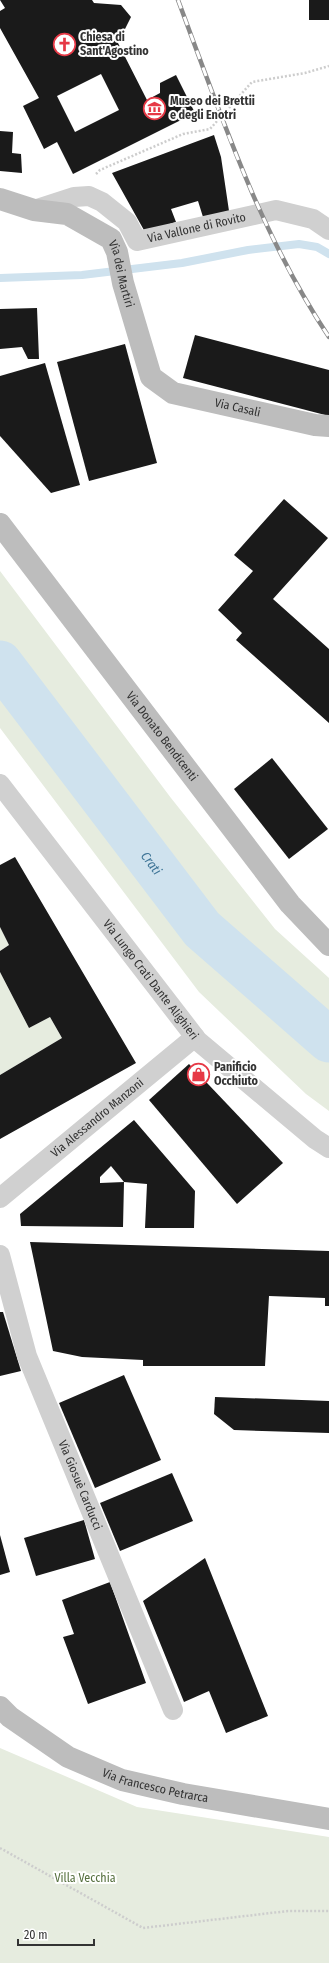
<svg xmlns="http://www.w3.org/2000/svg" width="329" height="1963" viewBox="0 0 329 1963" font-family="'Fira Sans Condensed',sans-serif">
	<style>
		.green { fill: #e6ecdf }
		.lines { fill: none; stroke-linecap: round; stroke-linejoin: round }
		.stream { stroke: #cfe2ee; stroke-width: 8 }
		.river { stroke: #cfe2ee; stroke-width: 45 }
		.building { fill: #1a1a1a; fill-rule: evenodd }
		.path { stroke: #cdcdcd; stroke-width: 2.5; stroke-dasharray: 2 2; stroke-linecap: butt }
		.street { stroke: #d0d0d0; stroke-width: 20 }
		.secondary { stroke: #bdbdbd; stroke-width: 22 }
		.rail-casing { stroke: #888; stroke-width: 4.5 }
		.rail { stroke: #fff; stroke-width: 3; stroke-dasharray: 9; stroke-linecap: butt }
		.labels { text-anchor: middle; stroke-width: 4; stroke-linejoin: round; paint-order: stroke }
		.poi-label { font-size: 12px; font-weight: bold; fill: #333; stroke: #fff; text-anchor: start }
		.street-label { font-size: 12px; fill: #333; stroke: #fff }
		.park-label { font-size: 12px; fill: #56703f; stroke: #fff }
		.water-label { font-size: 13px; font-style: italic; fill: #3f7597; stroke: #fff }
	</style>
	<rect width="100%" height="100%" fill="#fff"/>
	<!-- green -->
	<g class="green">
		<polygon points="0,571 171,798 275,929 329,978 329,1111 306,1094 199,992 0,728"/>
		<polygon points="0,927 9,945 0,951"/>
		<polygon points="0,972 29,1028 50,1017 62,1038 0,1075"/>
		<polygon points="0,1748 137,1807 329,1837 329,1963 0,1963"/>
	</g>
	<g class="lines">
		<!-- stream -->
		<polyline class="stream" points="0,278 82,275 182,263 248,250 299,244 317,247 329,254"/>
		<!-- river -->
		<path class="river" id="s1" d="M0,663l202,266 127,111"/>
	</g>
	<!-- building -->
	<g class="building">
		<path d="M0,0h92l2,3 27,2 10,12 -13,26 29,57 13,-7v-10l16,-8 19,38 -122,61 -16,-32 -13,7 -21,-43 16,-8 -39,-70v-17l5,-3zM101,74l18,36 -44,22 -18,-36z"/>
		<rect x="309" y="0" width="20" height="20"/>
		<polygon points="0,131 13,132 12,153 21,154 22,173 0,171"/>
		<polygon points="214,135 221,157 229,211 203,217 198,201 171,209 176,222 145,232 112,173"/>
		<polygon points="37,308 39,359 28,359 22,347 0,349 0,309"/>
		<polygon points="195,335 329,370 329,416 183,378"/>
		<polygon points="125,344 157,463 89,481 57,362"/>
		<polygon points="45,363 80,485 51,493 0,436 0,376"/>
		<polygon points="284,499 328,538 273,599 329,649 329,723 236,640 242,633 218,610 253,571 234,555"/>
		<polygon points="272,758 328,829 289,859 234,789"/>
		<polygon points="15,857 136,1063 0,1139 0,1075 62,1038 50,1017 29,1028 0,972 0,951 9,945 0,927 0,865"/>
		<polygon points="189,1064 283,1163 237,1204 149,1100"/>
		<polygon points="134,1120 195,1191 194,1228 145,1228 147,1184 124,1182 111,1166 100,1177 100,1183 124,1182 123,1227 21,1226 20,1214"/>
		<polygon points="30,1242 329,1251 329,1306 325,1306 325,1298 269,1296 265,1366 143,1366 143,1360 82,1357 53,1351"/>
		<polygon points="0,1312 3,1312 21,1371 0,1376"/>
		<polygon points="124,1375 161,1460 95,1488 59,1403"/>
		<polygon points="215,1397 329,1401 329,1433 234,1430 214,1414"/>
		<polygon points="172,1473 193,1521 120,1551 100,1503"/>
		<polygon points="84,1520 95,1559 36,1576 24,1538"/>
		<polygon points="0,1535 10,1572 0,1575"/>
		<polygon points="205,1558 268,1716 226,1733 209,1691 184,1702 143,1601"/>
		<polygon points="110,1582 146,1683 88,1704 63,1637 74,1634 62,1600"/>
	</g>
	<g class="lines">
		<!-- path -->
		<g class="path">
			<polyline points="96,174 100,170 183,134 210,129 252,82 305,73 329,66"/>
			<polyline points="0,1848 143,1928 288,1911 329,1911"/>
		</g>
		<!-- street -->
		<g class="street">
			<path id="s2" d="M34,210l40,-13 15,-1 13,6 25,20 10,19 139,-31 37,9 16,11"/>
			<path id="s3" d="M0,784l198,257 117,98 14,9"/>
			<path id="s4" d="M0,1198l195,-161"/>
			<path id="s5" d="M0,1255l27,101 146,354"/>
		</g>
		<!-- secondary -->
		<g class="secondary">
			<path id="s6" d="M0,199l34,11 33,4 44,25 6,13 6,31 28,94 22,16 142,32 14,1"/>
			<path id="s7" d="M0,524l290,380 39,41"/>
			<path id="s8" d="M0,1707l10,10 58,40 54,23 61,14 146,25"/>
		</g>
		<defs>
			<path id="rail" d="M178,0c43,115 82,234 151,337"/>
		</defs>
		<!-- rail casing -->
		<use href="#rail" class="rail-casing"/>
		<!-- rail -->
		<use href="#rail" class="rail"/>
	</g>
	<!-- icons -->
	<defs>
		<symbol id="church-ring" viewBox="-11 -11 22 22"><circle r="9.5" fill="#fff" stroke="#e63946" stroke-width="1.5"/><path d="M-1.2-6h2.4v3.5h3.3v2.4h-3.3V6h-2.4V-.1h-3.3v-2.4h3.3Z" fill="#e63946"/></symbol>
		<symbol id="museum-ring" viewBox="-11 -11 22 22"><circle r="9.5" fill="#fff" stroke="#e63946" stroke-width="1.5"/><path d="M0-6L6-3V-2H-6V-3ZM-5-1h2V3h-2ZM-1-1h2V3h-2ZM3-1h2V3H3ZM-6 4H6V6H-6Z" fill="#e63946"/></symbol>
		<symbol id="shop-ring" viewBox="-11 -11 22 22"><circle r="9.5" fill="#fff" stroke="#e63946" stroke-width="1.5"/><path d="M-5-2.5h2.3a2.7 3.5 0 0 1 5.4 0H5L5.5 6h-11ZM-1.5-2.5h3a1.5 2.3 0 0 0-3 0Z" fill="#e63946"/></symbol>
	</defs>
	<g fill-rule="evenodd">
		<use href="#church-ring" x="52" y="32" width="25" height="25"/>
		<use href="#museum-ring" x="142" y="96" width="25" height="25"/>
		<use href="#shop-ring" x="186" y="1062" width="25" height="25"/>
	</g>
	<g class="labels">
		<!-- poi labels -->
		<g class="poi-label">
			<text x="80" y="41">Chiesa di<tspan x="80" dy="14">Sant'Agostino</tspan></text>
			<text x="170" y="105">Museo dei Brettii<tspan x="170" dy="14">e degli Enotri</tspan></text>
			<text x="214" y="1071">Panificio<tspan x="214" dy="14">Occhiuto</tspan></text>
		</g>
		<!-- street labels -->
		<g class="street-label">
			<text dy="4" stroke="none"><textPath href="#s2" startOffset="186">Via Vallone di Rovito</textPath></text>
			<text dy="4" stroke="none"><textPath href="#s6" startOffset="156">Via dei Martiri</textPath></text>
			<text dy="4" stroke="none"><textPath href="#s6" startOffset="357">Via Casali</textPath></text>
			<text dy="4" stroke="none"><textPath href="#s7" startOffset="267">Via Donato Bendicenti</textPath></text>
			<text dy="4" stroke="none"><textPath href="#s3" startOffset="247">Via Lungo Crati Dante Alighieri</textPath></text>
			<text dy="4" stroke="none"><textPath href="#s4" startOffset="126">Via Alessandro Manzoni</textPath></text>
			<text dy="4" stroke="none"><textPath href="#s5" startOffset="244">Via Giosuè Carducci</textPath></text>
			<text dy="4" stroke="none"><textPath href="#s8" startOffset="177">Via Francesco Petrarca</textPath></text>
		</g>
		<!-- park labels -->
		<g class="park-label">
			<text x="85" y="1882">Villa Vecchia</text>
		</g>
		<!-- water labels -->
		<g class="water-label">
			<text dy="5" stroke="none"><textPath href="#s1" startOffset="251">Crati</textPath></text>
		</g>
	</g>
	<!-- scale -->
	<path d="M18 1939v6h76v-6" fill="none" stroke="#333333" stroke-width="2"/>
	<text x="24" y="1939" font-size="12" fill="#333333" stroke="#ffffff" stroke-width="3" paint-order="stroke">20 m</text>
</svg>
